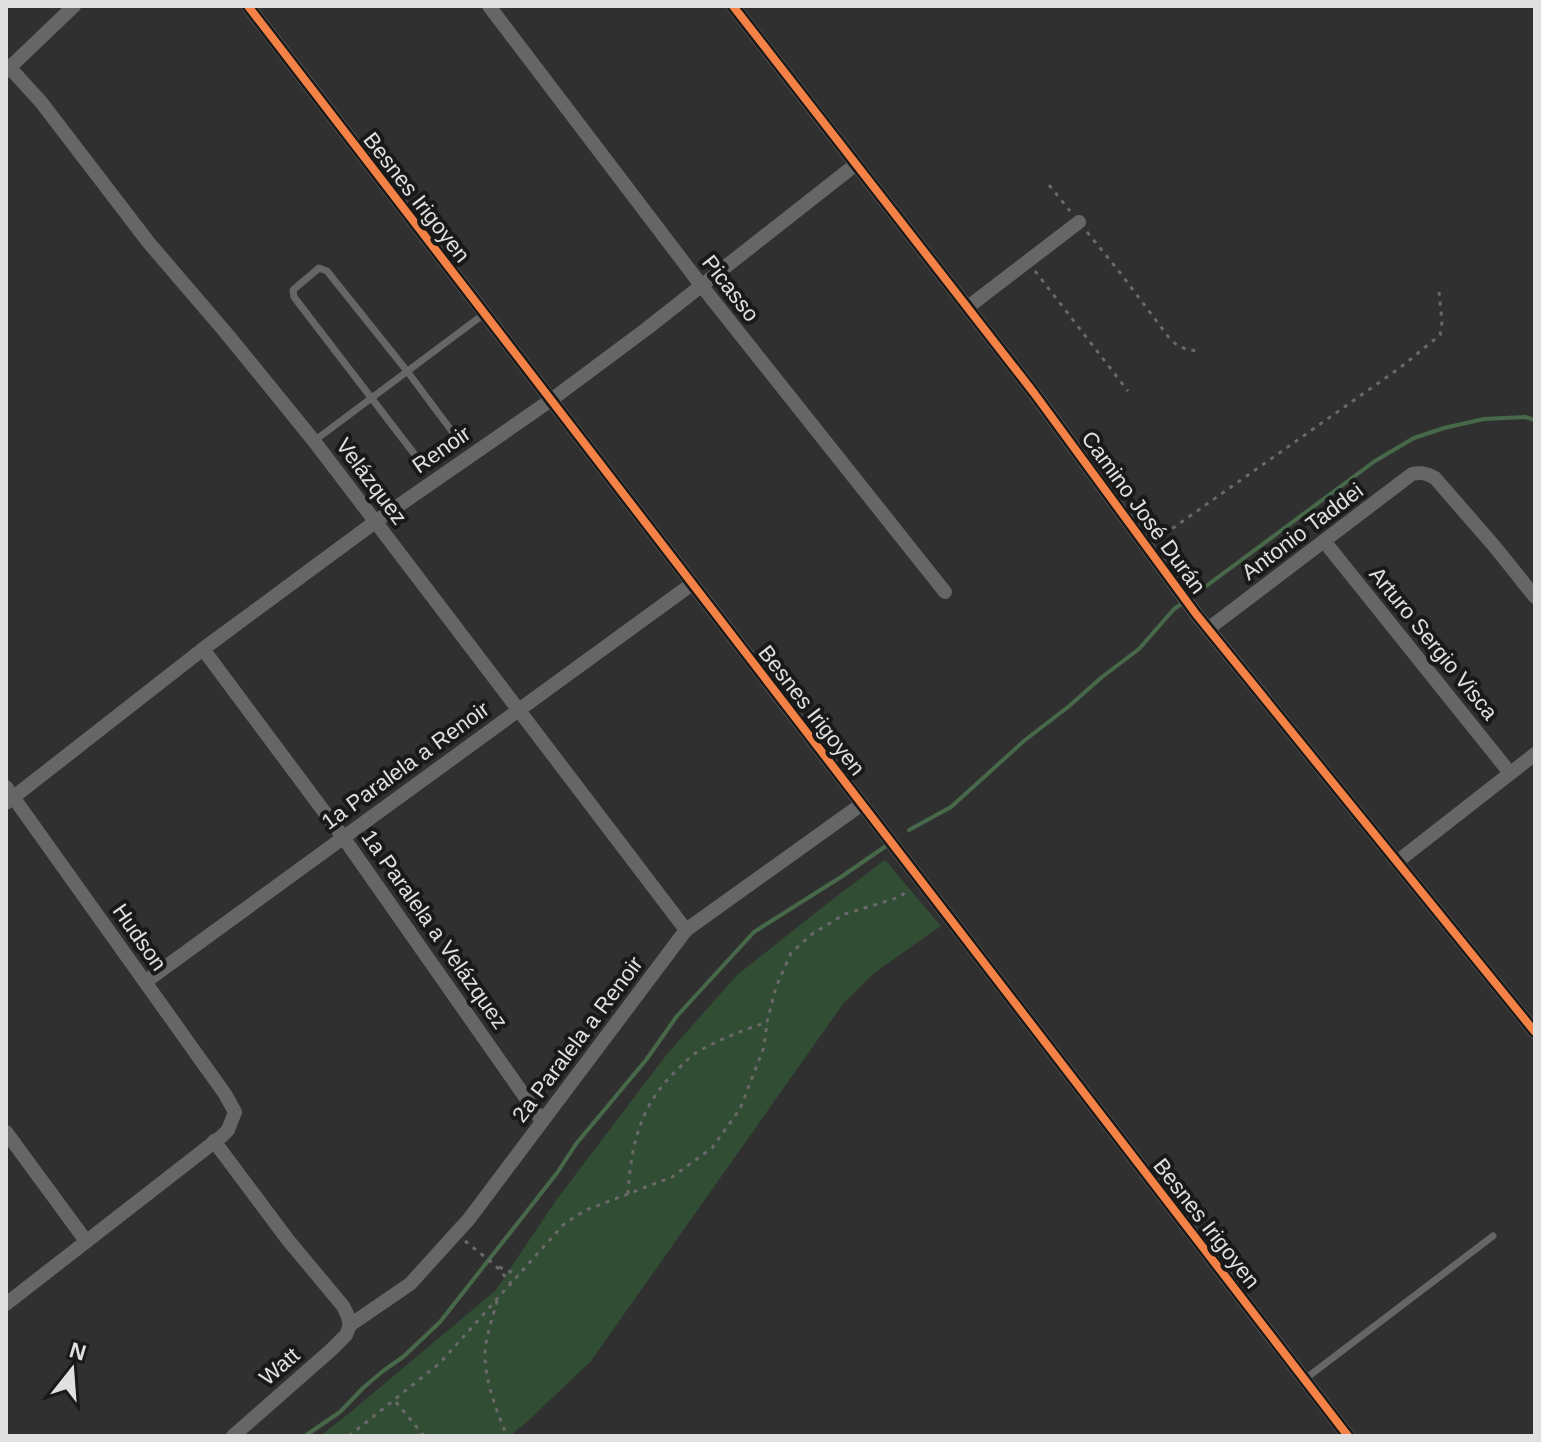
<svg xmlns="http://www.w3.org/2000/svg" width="1541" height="1442" viewBox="0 0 1541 1442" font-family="Helvetica,sans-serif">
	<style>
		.green { fill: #314d34 }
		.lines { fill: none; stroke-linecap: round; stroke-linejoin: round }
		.stream { stroke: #47694a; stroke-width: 4 }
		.path { stroke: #696969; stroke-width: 3; stroke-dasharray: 4 6; stroke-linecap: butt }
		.lane { stroke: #666; stroke-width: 7 }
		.street { stroke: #666; stroke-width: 14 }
		.cycleway-casing { stroke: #181918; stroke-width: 13 }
		.cycleway { stroke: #f48246; stroke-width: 8 }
		.labels { text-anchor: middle; stroke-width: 8; stroke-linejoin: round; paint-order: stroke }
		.street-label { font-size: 22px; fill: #dfe0df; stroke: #181918 }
	</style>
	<rect width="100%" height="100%" fill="#303030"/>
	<!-- green -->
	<polygon class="green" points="885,860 941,926 874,973 843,1004 591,1361 528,1421 510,1436 320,1436 347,1415 495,1291 557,1199 667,1054 737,975 829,902"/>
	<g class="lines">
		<!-- stream -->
		<g class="stream">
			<polyline points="1190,598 1375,461 1414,438 1444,428 1484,419 1525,417 1535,420"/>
			<polyline points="909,830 951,807 1025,740 1068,707 1102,677 1139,649 1174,609 1183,603"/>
			<polyline points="305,1436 340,1412 363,1388 383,1371 403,1357 440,1322 557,1173 576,1144 646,1060 677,1016 754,932 841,877 886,846"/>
		</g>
		<!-- path -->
		<g class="path">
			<polyline points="1049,185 1070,211"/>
			<path d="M1087,232l31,38 52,69c9,9 17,11 29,12"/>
			<polyline points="1035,271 1128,391"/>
			<polyline points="1156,540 1401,367 1440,335 1442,322 1439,292"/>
			<path d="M628,1194c3,-52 13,-91 52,-127 6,-6 12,-12 19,-16 21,-12 45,-21 68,-29"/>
			<polyline points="465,1241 495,1265 511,1283"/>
			<polyline points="499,1267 518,1275"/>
			<path d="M497,1301c-4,16 -13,40 -12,56 1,27 12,55 22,79"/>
			<polyline points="396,1402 424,1436"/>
			<polyline points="349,1436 440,1363 564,1224 586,1210 672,1177 712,1148 740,1109 764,1047 767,1022 776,987 791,953 812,934 845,914 900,897 909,889"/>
		</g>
		<!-- lane -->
		<g class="lane">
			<polyline points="314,441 484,314"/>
			<polyline points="422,464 294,297 293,290 319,268 327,271 407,371 454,434"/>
			<polyline points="1305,1379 1493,1236"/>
		</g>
		<!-- street -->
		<g class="street">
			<polyline points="248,6 1348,1436"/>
			<polyline points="489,6 701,285 945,592"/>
			<polyline points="733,6 1034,393 1196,614 1535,1032"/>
			<polyline points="10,68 41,102 149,243 227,334 314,441 686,930"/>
			<polyline points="6,71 74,6"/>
			<polyline points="968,307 1079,222"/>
			<polyline points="1324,541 1510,773"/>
			<path d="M1208,629l204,-155c9,-2 15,-1 23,4l60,69 40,50"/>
			<polyline points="203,649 343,837 542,1121"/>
			<polyline points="6,787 225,1094 235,1112 228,1130 222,1136 6,1304"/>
			<polyline points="6,803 203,649 375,522 551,400 645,330 855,165"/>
			<polyline points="1398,861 1535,754"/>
			<polyline points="145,982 692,584"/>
			<polyline points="6,1132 86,1241"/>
			<polyline points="214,1141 288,1240 343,1306 347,1314 350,1325"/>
			<polyline points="350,1325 410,1284 469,1219 686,930 862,804"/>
			<polyline points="233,1436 331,1350 346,1335 350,1325"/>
		</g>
		<defs>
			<g id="cycleway">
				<polyline points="248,6 1348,1436"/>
				<polyline points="733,6 1034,393 1196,614 1535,1032"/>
			</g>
		</defs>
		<!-- cycleway casing -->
		<use href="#cycleway" class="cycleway-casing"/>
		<!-- cycleway -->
		<use href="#cycleway" class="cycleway"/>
	</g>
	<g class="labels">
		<!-- street labels -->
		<g class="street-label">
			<text transform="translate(417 197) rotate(52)" y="8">Besnes Irigoyen</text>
			<text transform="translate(731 288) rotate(52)" y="8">Picasso</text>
			<text transform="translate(441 449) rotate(-35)" y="8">Renoir</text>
			<text transform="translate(372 481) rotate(53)" y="8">Velázquez</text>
			<text transform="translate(1144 512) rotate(54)" y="8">Camino José Durán</text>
			<text transform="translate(1302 531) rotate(-37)" y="8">Antonio Taddei</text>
			<text transform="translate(1434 643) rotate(51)" y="8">Arturo Sergio Visca</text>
			<text transform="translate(812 710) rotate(52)" y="8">Besnes Irigoyen</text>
			<text transform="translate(405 765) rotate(-36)" y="8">1a Paralela a Renoir</text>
			<text transform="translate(435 929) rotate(55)" y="8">1a Paralela a Velázquez</text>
			<text transform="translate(140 937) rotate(55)" y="8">Hudson</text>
			<text transform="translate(577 1039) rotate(-53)" y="8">2a Paralela a Renoir</text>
			<text transform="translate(1207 1223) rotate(52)" y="8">Besnes Irigoyen</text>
			<text transform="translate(279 1366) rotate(-41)" y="8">Watt</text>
		</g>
	</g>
	<!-- border -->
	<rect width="1541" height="1442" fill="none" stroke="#dfe0df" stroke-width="16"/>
	<!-- north arrow -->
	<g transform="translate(72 1370) rotate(17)" stroke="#181918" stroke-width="6" paint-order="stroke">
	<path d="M0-6L14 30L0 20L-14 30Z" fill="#dfe0df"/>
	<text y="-12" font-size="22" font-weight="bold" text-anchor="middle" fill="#dfe0df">N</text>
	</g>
</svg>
